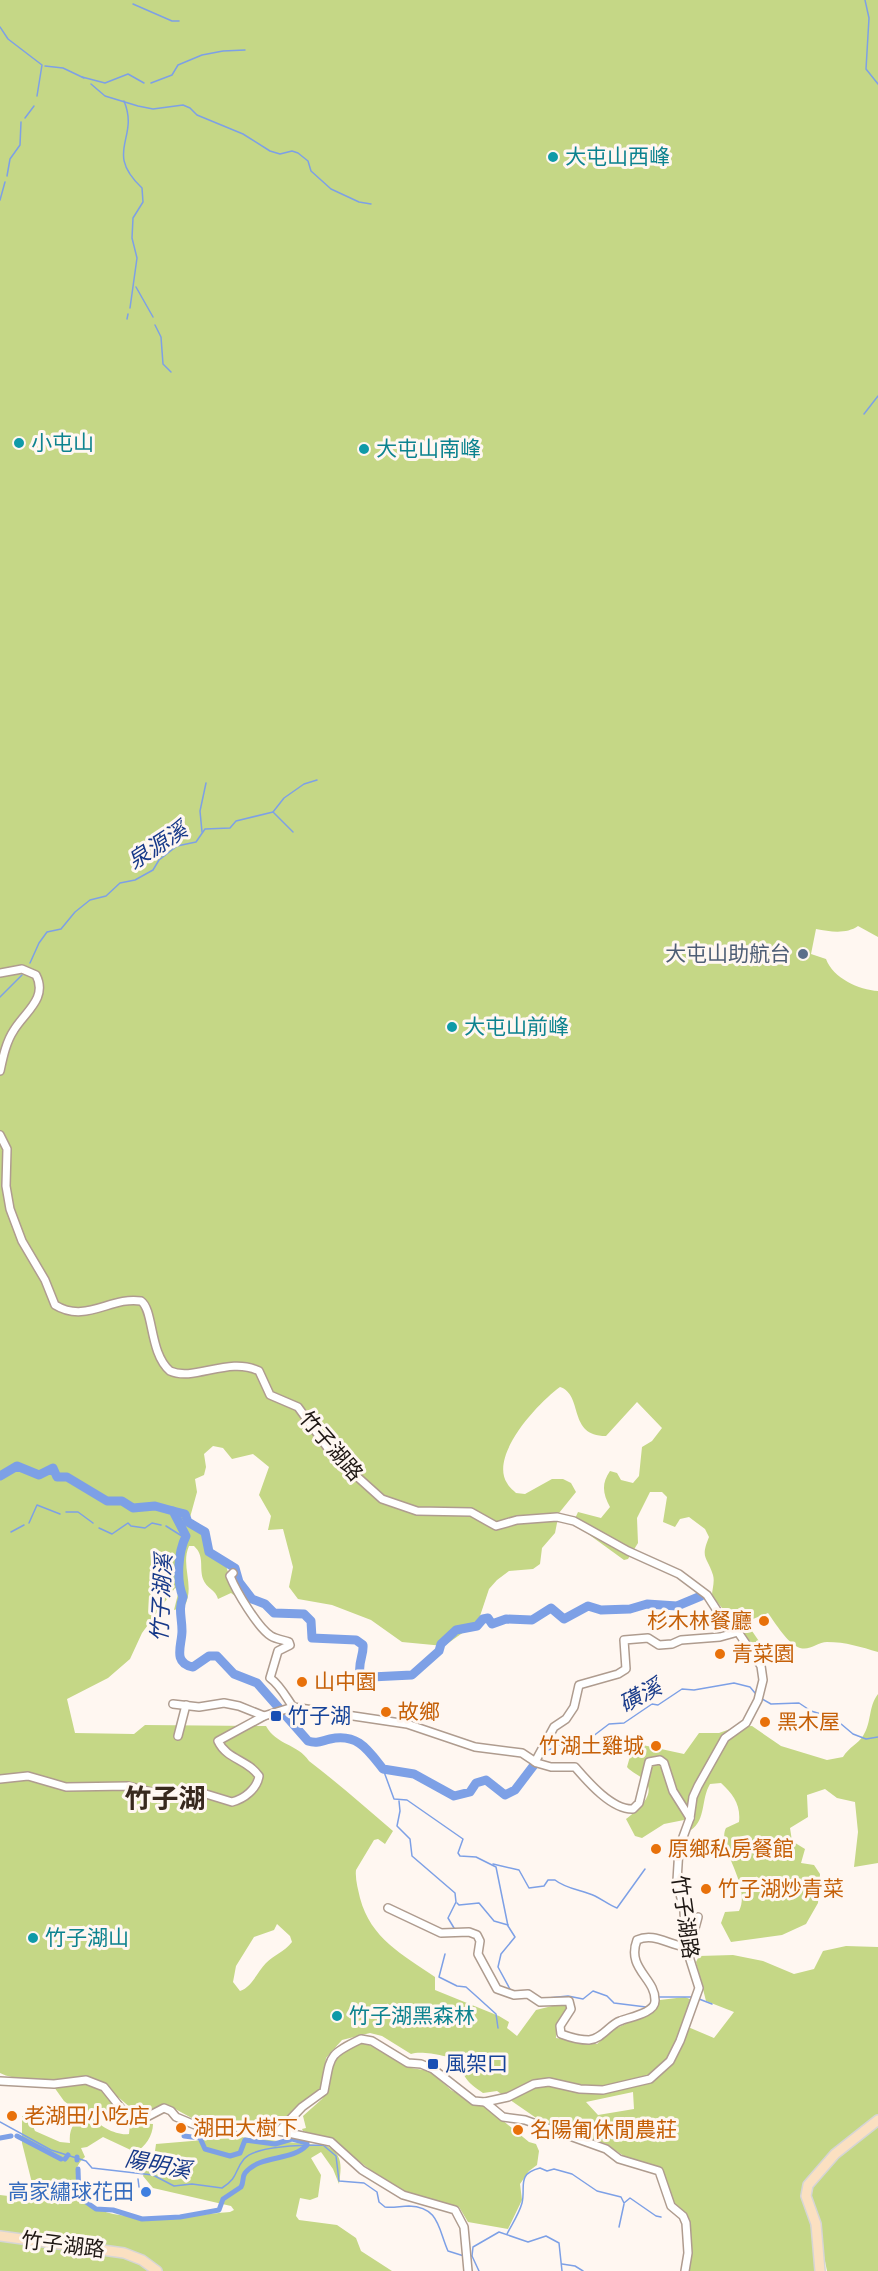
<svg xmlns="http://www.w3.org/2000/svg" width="878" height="2271" viewBox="0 0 878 2271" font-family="Ubuntu,'Noto Sans TC',sans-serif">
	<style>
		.green { fill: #c5d786; fill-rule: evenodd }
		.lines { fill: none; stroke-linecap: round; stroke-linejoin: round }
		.stream { stroke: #7da0e6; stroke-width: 1.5 }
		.canal { stroke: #7da0e6; stroke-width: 5 }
		.river { stroke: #7da0e6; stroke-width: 9 }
		.minor-casing { stroke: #af9c8f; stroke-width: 10 }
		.major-casing { stroke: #d6d5d5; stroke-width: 12 }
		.minor { stroke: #fff; stroke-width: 7 }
		.major { stroke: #fbe0c1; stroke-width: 9 }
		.culture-dot { fill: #0f9aa8; stroke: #fff7f1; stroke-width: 2 }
		.service-dot { fill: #5c6f8a; stroke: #fff7f1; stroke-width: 2 }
		.food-dot { fill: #e8710a; stroke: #fff7f1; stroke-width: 2 }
		.transit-dot { fill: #1a4fb4; stroke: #fff7f1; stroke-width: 2 }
		.shop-dot { fill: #3f7fe0; stroke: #fff7f1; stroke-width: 2 }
		.labels { text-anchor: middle; stroke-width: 6; stroke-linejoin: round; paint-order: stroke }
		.culture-label { font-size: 21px; fill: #0d838f; stroke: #fff7f1; text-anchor: start }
		.service-label { font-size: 21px; fill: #4e5e75; stroke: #fff7f1; text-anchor: end }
		.street-label { font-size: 21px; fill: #1e1713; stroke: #fff7f1 }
		.food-label { font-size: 21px; fill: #c56008; stroke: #fff7f1; text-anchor: start }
		.transit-label { font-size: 21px; fill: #164399; stroke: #fff7f1; text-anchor: start }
		.shop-label { font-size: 21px; fill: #366cbe; stroke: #fff7f1; text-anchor: end }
		.water-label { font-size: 22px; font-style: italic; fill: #173989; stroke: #fff7f1 }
		.district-label { font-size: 27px; font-weight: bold; fill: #38291e; stroke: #fff7f1 }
	</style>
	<rect width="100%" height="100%" fill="#fff7f1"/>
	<!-- green -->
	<g class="green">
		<path d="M0,0h878v937l-20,-11c-11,8 -27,6 -42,3l-5,25 15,5c7,19 33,31 52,32v661c-17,-5 -32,-10 -51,-10 -9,0 -17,9 -27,6 -13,-5 -24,-24 -32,-35l-15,6 -1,12 11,16 -1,6 -3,-1 -47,-56c0,-7 3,-14 1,-21 -6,-19 -13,-16 -4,-38l-4,-8 -16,-12 -9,2 -5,8 -12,-5 4,-25 -5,-5h-12l-13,26 1,25 -10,16 -4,1 -51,-37 5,-11 23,6 9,-11c-7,-13 -9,-23 0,-36l7,2 4,7 12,3 6,-7 3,-29 10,-6 10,-13 -25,-26 -31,34c-39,0 -22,-41 -46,-49 -21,15 -71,68 -53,96 2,4 6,7 9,10l9,1 27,-15h11l8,4 5,9 -17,21 -4,20 -13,15 -2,16 -7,5 -24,2 -12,9 -8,9 -11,33 -34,24 -42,-4 -31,-22 -39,-15 -34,-6 -9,-12 4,-20 -10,-38 -15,1 3,-14 -12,-21 10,-28 -16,-13 -21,5 -9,-11 -10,-2 -9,8 2,13 -2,8 -9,4 2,13 -8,29 16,8 7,22 14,10c0,24 24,27 23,42h-4l-14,-10 -13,6c-2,-9 -12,-11 -15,-20 -4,-12 2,-23 -9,-33h-5c-9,20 7,41 -5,61l-10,3 5,-20 -4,-2 -33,45 -12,26 -22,19 -41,21 8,34 59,1 11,-9 121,1c10,19 32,18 43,35 30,23 56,46 84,70l-8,13 -7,-5 -4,1 -18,30c-1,9 2,19 4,28 11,41 42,56 75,79v13l64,26 10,6 -2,6 10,8 19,-26 28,-7 4,5 -11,16 -1,14 41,6 14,-13 45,-22 4,-9 25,-3 7,3 -4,27 26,11 20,-26 -28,-11 -10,-39 3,-6 34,-1 30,6 31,13 20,-5 9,-18 23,-5 32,1v170l-25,19 -48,55 13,80h-131l2,-30 -29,-73 -36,-12 -18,-12 -64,-22 -45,-31 -14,2c-13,-9 -20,-14 -23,-31 -9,-6 -39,-12 -49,-8l-29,-18 -12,-3 -28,7 -16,18 -2,20 -4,13 -44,36 -44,-2 -24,2 -40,-22 -30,9 -20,-17 -13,15 -13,4c6,10 25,20 37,18l1,-10 3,-1 20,1c0,11 -8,24 -18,28l-32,-15 -16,10 -6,1 4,9c-10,8 -10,17 -8,29 4,46 124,28 153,26l4,-2 -3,-4 -78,-18 -10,-12 3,-9 7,-2 3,-21 84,-7 87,9c17,9 14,22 12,38l-6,-15 -12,-17 -10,6 10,17 -3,22 -8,3 -10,-2 -4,18 3,4 38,5 19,13 5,13 31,20h-392v-76l25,3 5,-4 3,-7 -11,-44v-27l8,3 5,12 25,11 10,1c-2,-16 8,-21 7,-32l-13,-10 -15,-21c-16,-3 -34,1 -49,-7zM277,1924l13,12 2,6c-8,10 -18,13 -26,21 -9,9 -14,24 -26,28l-7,-9 3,-16 18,-29 20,-7zM633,2092l1,17 -36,6 -12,-13z"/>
		<path d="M878,1694v169l-24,4 4,-35 -3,-30 -18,-4 -12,-9 -18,6 1,22 -18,11 2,13 13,8 -4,14 13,2 6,9 -2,29 -12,21 -24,11 -51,7 -10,-19 4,-11 14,-1c13,-26 -23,-64 -13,-83l13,-6c2,-17 -6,-28 -18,-39l-11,1c-9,15 -4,36 -19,46l-1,-5 -6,-5 -20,4 -22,14 -7,-2 -9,-17c9,-7 30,-23 20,-37 -4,-6 -14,-9 -19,-15l6,-21 5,-2 46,10 15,-21h20l17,-6 16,-1 29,20 46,14 16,-3c6,-10 15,-13 20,-21 9,-14 5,-29 15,-42z"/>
		<polygon points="359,2042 366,2043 411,2068 430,2071 451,2090 490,2110 529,2142 536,2144 539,2151 537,2165 529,2171 520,2184 522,2200 508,2229 468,2222 459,2207 405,2192 373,2172 332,2140 303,2131 302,2129 306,2128 303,2116 322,2099 329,2089 332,2064 338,2055"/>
		<polygon points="878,2123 878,2271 827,2271 810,2188 832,2161"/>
	</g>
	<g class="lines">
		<!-- stream -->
		<g class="stream">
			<polyline points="865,0 869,18 866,69 878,84"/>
			<polyline points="133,4 172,21 179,21"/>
			<polyline points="0,27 8,39 42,65 37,96"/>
			<polyline points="45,66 63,68 84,78"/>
			<polyline points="82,77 105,83 128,74 144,83"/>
			<polyline points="151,83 172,75 178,65 202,55 223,51 245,50"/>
			<polyline points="91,84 105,96 138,106 153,109 183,105 190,108 197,115 243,134 270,151 280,154 292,151 298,153 308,161 311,171 331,189 359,202 371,204"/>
			<path d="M124,101c16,38 -21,50 18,87l1,14 -10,16 -1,20 5,20 -7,50"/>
			<polyline points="25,118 34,106"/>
			<polyline points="7,176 10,159 20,145 21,122"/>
			<polyline points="0,200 5,182"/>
			<polyline points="136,287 153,317"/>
			<polyline points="127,319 128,314"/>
			<polyline points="155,325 161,337 163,364 171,372"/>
			<polyline points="864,414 878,396"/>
			<polyline points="273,812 293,832"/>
			<polyline points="202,832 200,811 206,783"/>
			<polyline points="30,963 39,943 47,932 61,929 75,912 90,900 106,896 120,883 135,880 153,870 159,860 177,846 196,842 205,829 230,828 236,821 273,812 284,798 304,784 317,780"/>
			<polyline points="0,997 22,975"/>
			<polyline points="66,1512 78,1512 93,1523"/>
			<polyline points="29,1523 37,1505 60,1514"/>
			<polyline points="166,1526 185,1538"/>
			<polyline points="99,1528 112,1534 128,1523 131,1526 145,1528 152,1523 161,1525"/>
			<polyline points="11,1532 24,1525"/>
			<polyline points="762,1699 771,1704 799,1703 811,1711 834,1718 853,1734 866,1739 878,1737"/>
			<polyline points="545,1752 568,1740 588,1740 609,1724 624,1723 652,1704 658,1705 682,1689 694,1690 734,1683 750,1687 755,1693"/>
			<polyline points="383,1769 394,1799 407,1800 463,1839 458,1853 460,1856 476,1857 496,1867 508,1926 515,1937 501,1954 498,1967 511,1991"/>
			<polyline points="399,1801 400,1811 397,1826 410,1839 412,1856 455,1893 456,1902 448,1918 454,1928"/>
			<path d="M493,1864l26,6 10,18 15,-2 4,-6h7c11,9 27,10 40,16 8,4 14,9 22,12l28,-39"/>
			<polyline points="457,1903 459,1905 479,1903 494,1921 508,1925"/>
			<polyline points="445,1954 439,1977 457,1986 466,1987 475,1995 496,2014 498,2028"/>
			<polyline points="525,1991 529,1990 535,1995"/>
			<polyline points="658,1997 691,1997"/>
			<polyline points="548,1998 568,1996 583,1999 593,1991 607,1996 614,2003 646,2007"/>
			<polyline points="699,1999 712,2004"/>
			<path d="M0,2122l51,28 35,11 6,7 61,7 21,11 18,-2 30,4c17,-11 12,-17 22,-29 12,-14 61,-14 79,-14l13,11 3,25 25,2 13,9 2,10 6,5c8,1 16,-1 24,-1 30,1 29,22 39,45l16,5"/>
			<polyline points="138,2179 139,2187"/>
			<polyline points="619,2227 624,2204"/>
			<path d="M507,2234c5,-10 12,-20 15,-31 4,-16 -6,-29 18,-35l7,3 7,-2 18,5 25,17 24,6 3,6 6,-5 26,18 5,1"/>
			<polyline points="469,2256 472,2256 479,2271"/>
			<polyline points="472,2256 473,2247 499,2232 528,2242 546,2236 559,2243 562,2271"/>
			<polyline points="562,2264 575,2266 583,2271"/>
		</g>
		<!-- canal -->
		<g class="canal">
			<polyline points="17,2136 61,2159"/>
			<polyline points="184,2136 200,2138 205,2149 230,2156 240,2153 245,2140 275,2144 292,2139 307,2143"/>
			<polyline points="0,2138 11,2136"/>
			<polyline points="77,2157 77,2160"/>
			<polyline points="65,2159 68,2155"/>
			<path d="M78,2169l1,28 17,12 17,1 29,9 38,-2 39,-7 4,-11 18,-12c3,-5 1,-10 4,-14 16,-19 46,-11 62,-28"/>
		</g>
		<!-- river -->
		<g class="river">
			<path d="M0,1476l17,-10 22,9 14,-7 4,9h10l40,24h15l11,7 22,-2 18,5 13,25c-8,16 -10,44 -3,61 -5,13 -1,20 -1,34 0,14 -10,32 11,36l16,-11h8l17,18 23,9 51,58c9,3 13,0 22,-2 28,-6 38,11 53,30l31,5 40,22 16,-4 6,-9 10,-3 19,15 10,-5 19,-25"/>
			<path d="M173,1511l12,3 3,8 17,10 4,20 26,16 4,14 13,17 13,5 9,9 30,1 7,7 1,17 44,2 7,5c1,10 -5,17 -3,28l11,4 41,-2 27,-24 2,-7 15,-14 21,-4 6,-7 5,-1 4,6 14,-5 26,1 19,-12 13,11 24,-13 13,4 29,-1 17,-5 30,2 24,-10"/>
		</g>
		<defs>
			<g id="minor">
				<path d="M0,973l22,-4 14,6c12,23 -11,37 -22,55 -8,12 -11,27 -14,41"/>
				<path d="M0,1135l7,14 -1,37 4,23 12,32 23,39 10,25c31,19 56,-9 86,-4 13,9 8,52 29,70 24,11 59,-15 89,0l11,24 28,12 34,47 50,45 35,12 54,1 25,14 21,-6 40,-3 17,4 54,30 51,23 28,21 11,17 20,20 23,34 2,14 -5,20 -12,23 -21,15 -27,48 -5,11 -3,21 -11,30 -2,33 7,30 2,36 13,41 -19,53 -10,20 -20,18 -47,11 -23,-1 -31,-7 -15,2 -26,13 -23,5 -11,-1 -41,-32 -12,-5 -13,-1 -36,-22 -11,-2c-34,16 -30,17 -37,52l-22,16 -23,24"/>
				<path d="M233,1573l-3,3c6,15 28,52 41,60 5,3 12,4 18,6l1,3 -12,6 -8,27c10,7 16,19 23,29"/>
				<polyline points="173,1704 199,1707 224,1703 239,1706 264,1716"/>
				<polyline points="178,1736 186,1705"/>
				<polyline points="535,1762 554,1727 566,1719 574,1707 579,1685 618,1674 626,1669 624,1640 648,1638 659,1645 672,1644 681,1640 720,1637 738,1632"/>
				<path d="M0,1779l28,-3 38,11 62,-1 35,9 33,-4 36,11c12,-3 25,-13 27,-26 -12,-17 -32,-16 -41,-35l46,-25 29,-9 114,17 68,23 47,6 15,10 14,4h24c13,15 37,43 58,42l6,-6 10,-41 11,-2 4,3 9,28 17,27"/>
				<path d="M388,1908l53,25 28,-1 8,3 3,6 -2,13 19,35 17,6 14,-1 12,8 29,-1 2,8 -11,17 1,8c8,3 19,6 28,6 13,-1 20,-15 31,-19 10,-4 35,-8 35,-20 1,-23 -29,-32 -18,-61 17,-8 31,5 49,7"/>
				<polyline points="686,1947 692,1939 698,1917"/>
				<polyline points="0,2081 54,2084 86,2080 104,2087 124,2112 139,2121 164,2108 171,2111 176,2117 207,2130 233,2127 279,2131 331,2142 362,2170 403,2195 455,2210 464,2227 468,2271"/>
				<polyline points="485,2102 503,2117 525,2120 606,2149 619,2159 659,2171 671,2206 683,2216 686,2223 688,2253 685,2271"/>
			</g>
			<g id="major">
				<polyline points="0,2236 124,2253 142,2260 157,2271"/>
				<polyline points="820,2271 816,2224 806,2196 808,2185 835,2154 878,2120"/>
			</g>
		</defs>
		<!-- minor casing -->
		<use href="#minor" class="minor-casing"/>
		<!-- major casing -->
		<use href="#major" class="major-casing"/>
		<!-- minor -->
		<use href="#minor" class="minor"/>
		<!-- major -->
		<use href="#major" class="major"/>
	</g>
	<!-- markers -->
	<g class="culture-dot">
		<circle cx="553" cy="157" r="6"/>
		<circle cx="19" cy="443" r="6"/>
		<circle cx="364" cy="449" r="6"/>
		<circle cx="452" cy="1027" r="6"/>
		<circle cx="33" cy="1938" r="6"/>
		<circle cx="337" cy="2016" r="6"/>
	</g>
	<circle class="service-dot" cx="803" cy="954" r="6"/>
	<g class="food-dot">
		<circle cx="764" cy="1621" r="6"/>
		<circle cx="720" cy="1654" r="6"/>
		<circle cx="302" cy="1682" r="6"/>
		<circle cx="386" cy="1712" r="6"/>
		<circle cx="765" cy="1722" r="6"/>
		<circle cx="656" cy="1746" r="6"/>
		<circle cx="656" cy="1849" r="6"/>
		<circle cx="706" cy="1889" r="6"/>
		<circle cx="12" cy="2116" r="6"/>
		<circle cx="181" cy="2128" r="6"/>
		<circle cx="518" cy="2130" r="6"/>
	</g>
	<g class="transit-dot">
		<rect x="270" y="1710" width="12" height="12" rx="3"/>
		<rect x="427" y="2058" width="12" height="12" rx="3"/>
	</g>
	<circle class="shop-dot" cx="146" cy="2192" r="6"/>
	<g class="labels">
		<!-- culture labels -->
		<g class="culture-label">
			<text x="565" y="164">大屯山西峰</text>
			<text x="31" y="450">小屯山</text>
			<text x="376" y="456">大屯山南峰</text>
			<text x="464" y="1034">大屯山前峰</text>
			<text x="45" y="1945">竹子湖山</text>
			<text x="349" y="2023">竹子湖黑森林</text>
		</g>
		<!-- service labels -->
		<g class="service-label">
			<text x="791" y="961">大屯山助航台</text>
		</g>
		<!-- street labels -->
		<g class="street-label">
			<text transform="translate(331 1446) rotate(49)" y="7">竹子湖路</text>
			<text transform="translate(685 1917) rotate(82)" y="7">竹子湖路</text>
			<text transform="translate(63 2245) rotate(7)" y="7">竹子湖路</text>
		</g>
		<!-- food labels -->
		<g class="food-label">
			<text x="752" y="1628" text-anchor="end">杉木林餐廳</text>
			<text x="732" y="1661">青菜園</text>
			<text x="314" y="1689">山中園</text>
			<text x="398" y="1719">故鄉</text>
			<text x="777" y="1729">黑木屋</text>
			<text x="644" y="1753" text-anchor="end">竹湖土雞城</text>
			<text x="668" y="1856">原鄉私房餐館</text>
			<text x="718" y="1896">竹子湖炒青菜</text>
			<text x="24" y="2123">老湖田小吃店</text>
			<text x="193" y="2135">湖田大樹下</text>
			<text x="530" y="2137">名陽匍休閒農莊</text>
		</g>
		<!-- transit labels -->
		<g class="transit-label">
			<text x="288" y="1723">竹子湖</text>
			<text x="445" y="2071">風架口</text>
		</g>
		<!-- shop labels -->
		<g class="shop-label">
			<text x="134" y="2199">高家繡球花田</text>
		</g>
		<!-- water labels -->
		<g class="water-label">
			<text transform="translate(157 845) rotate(-33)" y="8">泉源溪</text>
			<text transform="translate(161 1598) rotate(-87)" y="8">竹子湖溪</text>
			<text transform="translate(640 1695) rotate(-28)" y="8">磺溪</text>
			<text transform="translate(158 2164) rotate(11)" y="8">陽明溪</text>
		</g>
		<!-- district labels -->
		<g class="district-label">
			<text x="165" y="1808">竹子湖</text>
		</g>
	</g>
</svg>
